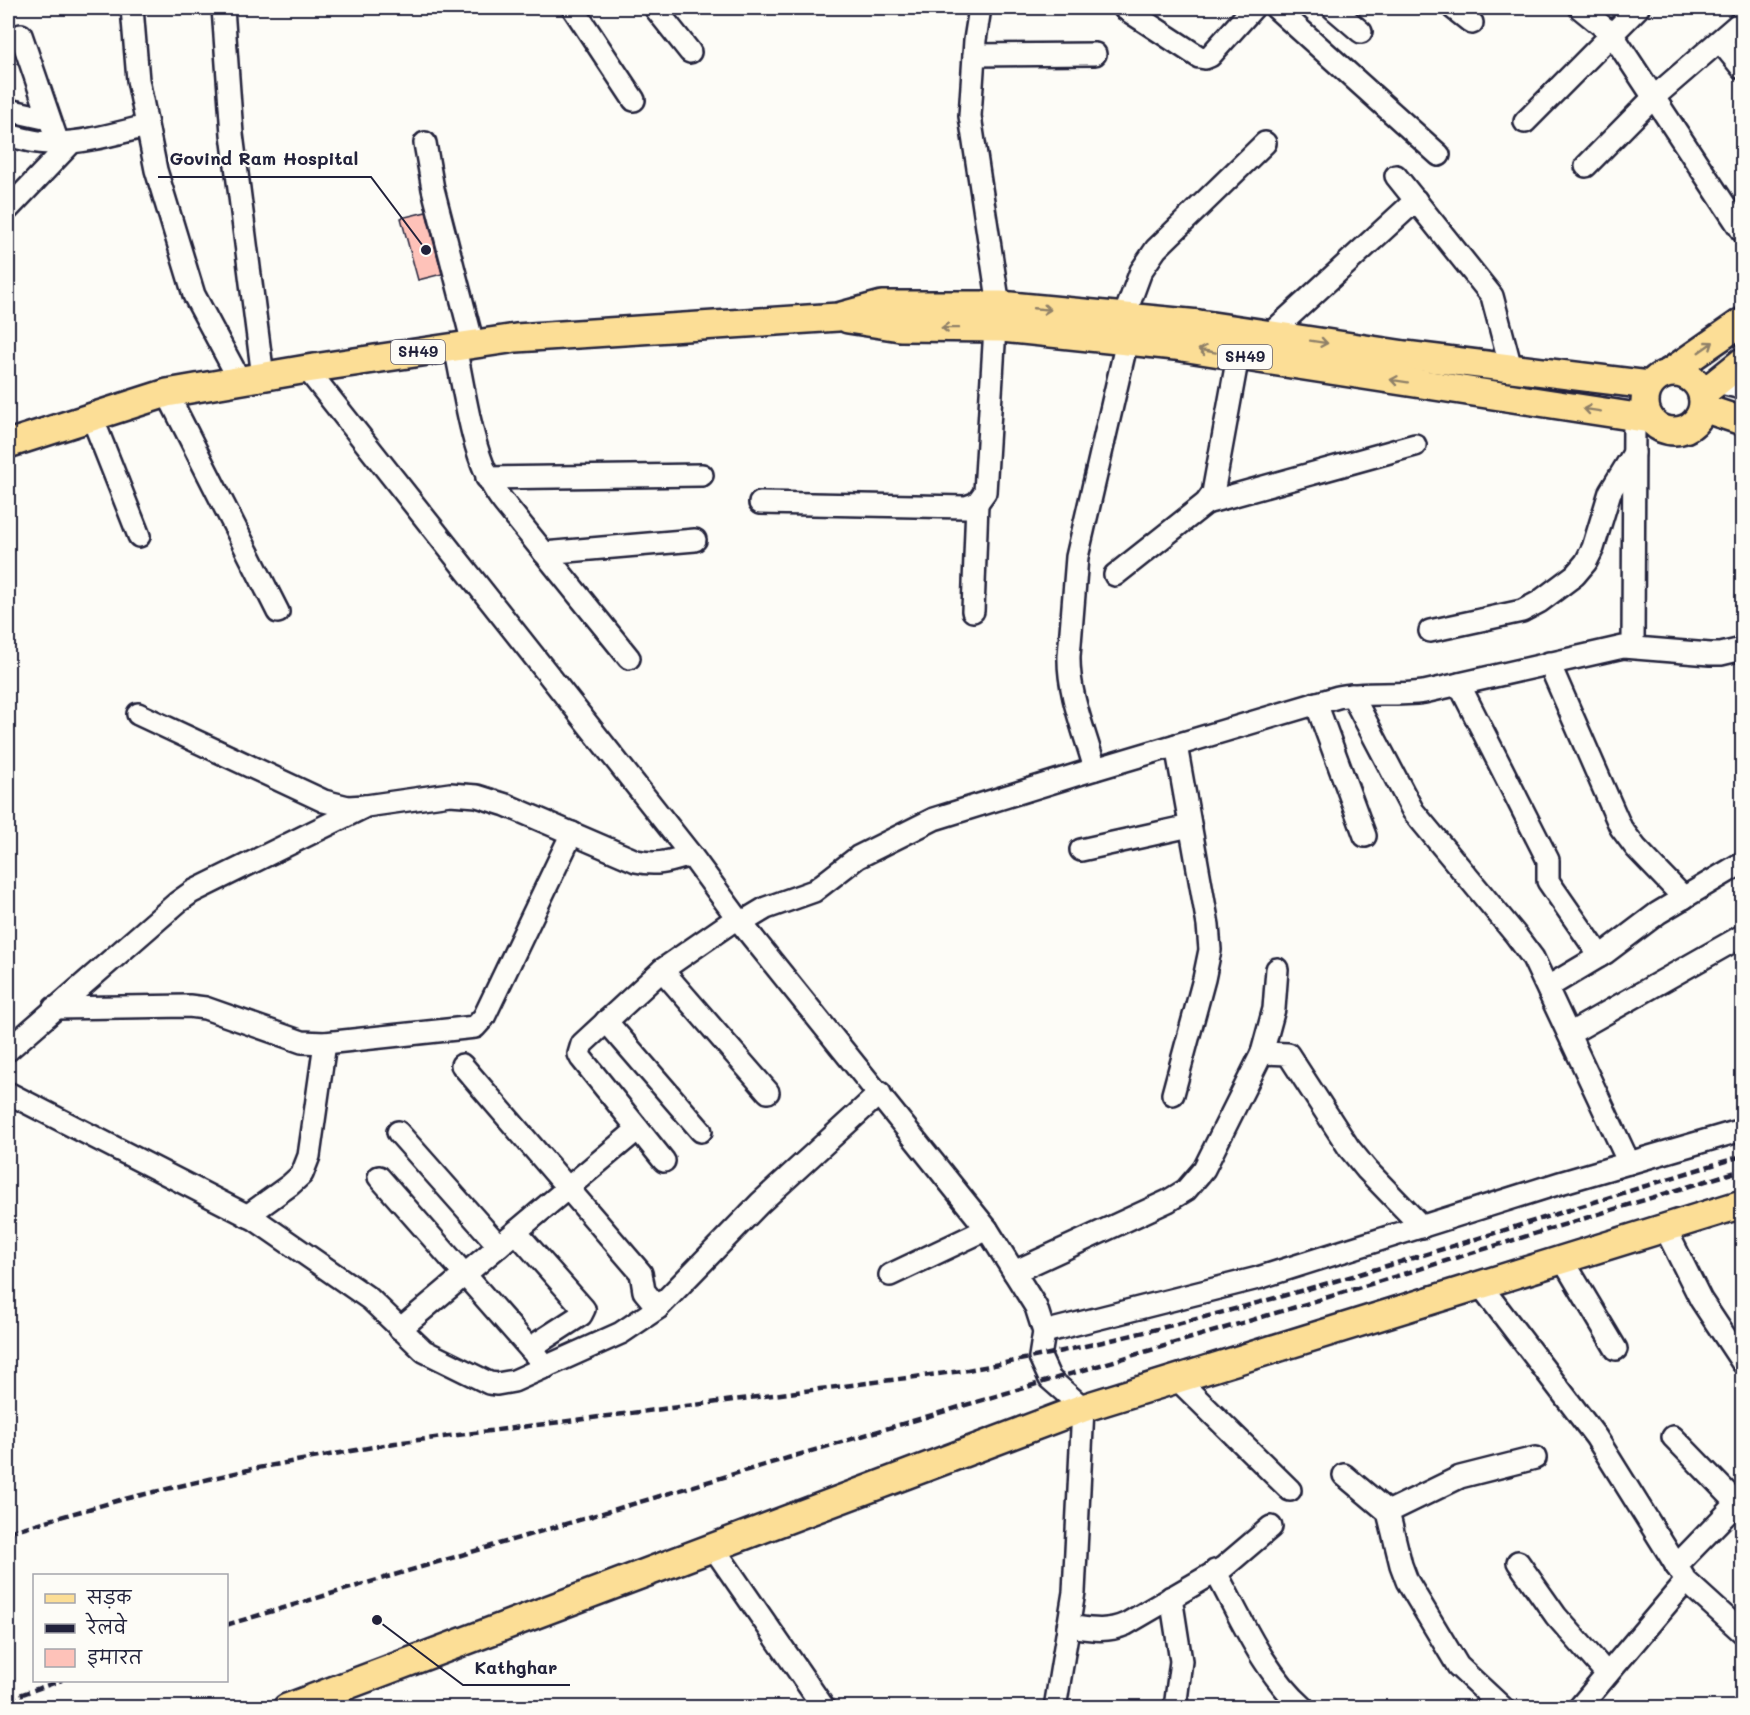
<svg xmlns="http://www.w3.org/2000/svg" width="1750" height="1715" viewBox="0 0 1750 1715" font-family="Mali,'Playpen Sans Deva',sans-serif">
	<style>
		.building { fill: #fec2b9; stroke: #22223b; stroke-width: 1.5 }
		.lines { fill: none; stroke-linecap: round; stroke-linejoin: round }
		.minor-casing { stroke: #22223b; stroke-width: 26 }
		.major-casing { stroke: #22223b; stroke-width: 32 }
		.minor { stroke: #fdfcf7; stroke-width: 21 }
		.major { stroke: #fcde96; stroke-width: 27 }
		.rail { stroke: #22223b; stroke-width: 4.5; stroke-dasharray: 9 4.5; stroke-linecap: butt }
		.oneway { stroke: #8f8068 }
		.labels { text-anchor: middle; stroke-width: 4.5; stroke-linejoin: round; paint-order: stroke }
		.shield { fill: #fdfcf7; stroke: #646373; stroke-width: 1.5 }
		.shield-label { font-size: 15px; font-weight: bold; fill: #22223b }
		.leader { fill: none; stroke: #22223b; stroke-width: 2 }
		.callout-dot { fill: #22223b; stroke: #fdfcf7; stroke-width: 2 }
		.callout-label { font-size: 18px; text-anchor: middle; font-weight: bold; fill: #22223b; stroke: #fdfcf7; stroke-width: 4.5; stroke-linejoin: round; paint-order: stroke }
	</style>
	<rect width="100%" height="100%" fill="#fdfcf7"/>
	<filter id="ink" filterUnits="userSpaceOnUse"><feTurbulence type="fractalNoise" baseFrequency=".0167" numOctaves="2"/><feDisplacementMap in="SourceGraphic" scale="12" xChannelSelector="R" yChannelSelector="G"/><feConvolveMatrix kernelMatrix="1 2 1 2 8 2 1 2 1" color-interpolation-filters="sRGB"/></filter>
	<g filter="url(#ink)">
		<!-- building -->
		<polygon class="building" points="426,212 442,274 418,280 401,218"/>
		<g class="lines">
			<defs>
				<g id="minor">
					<polyline points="132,8 138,80 156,170 194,295 240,381"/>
					<polyline points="223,8 232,134 263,377"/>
					<polyline points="573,8 634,100"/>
					<polyline points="655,8 690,52"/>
					<polyline points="980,8 975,40 970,116 1001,319"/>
					<polyline points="1124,8 1199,57 1205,58 1210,56 1253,8"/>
					<polyline points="1276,8 1439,155"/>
					<polyline points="1333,8 1361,32"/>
					<polyline points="1453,8 1472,23"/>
					<polyline points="1580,8 1612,34 1742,231"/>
					<polyline points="21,35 58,143"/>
					<polyline points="1720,41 1742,68"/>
					<polyline points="974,55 1095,54"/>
					<polyline points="8,110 49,119"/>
					<polyline points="1525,122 1638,8"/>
					<path d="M8,135c15,4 30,9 46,8 31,0 63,-10 93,-17"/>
					<polyline points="425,143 433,189 473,344"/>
					<polyline points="1586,166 1653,98 1742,21"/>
					<polyline points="1396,176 1492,296 1511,368"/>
					<polyline points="8,209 71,143"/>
					<polyline points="1124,317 1141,271 1156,249 1265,143"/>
					<polyline points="1270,334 1416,200"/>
					<path d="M455,347c11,49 17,117 49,156l125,155"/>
					<polyline points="307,369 691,855 741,923 987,1229 1036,1307 1044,1332 1040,1357 1050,1379 1083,1408 1074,1592 1055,1708"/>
					<polyline points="1717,382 1742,388"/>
					<polyline points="167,393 278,612"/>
					<polyline points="92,417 139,536"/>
					<polyline points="487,478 702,475"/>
					<polyline points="760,503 966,507 977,503 985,492 995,328"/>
					<polyline points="1206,503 1415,445"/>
					<polyline points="544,553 695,540"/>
					<polyline points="1115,575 1206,503 1213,493 1238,356"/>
					<polyline points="973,611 977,503"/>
					<polyline points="1430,631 1522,611 1539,602 1575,575 1586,562 1593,548 1610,492 1634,453"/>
					<polyline points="1633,647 1634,417"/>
					<polyline points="1549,663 1621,828 1636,848 1684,898"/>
					<polyline points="1459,684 1548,860 1548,881 1600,956"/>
					<polyline points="1352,695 1413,811 1515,934 1533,958 1629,1163"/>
					<polyline points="1316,703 1365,836"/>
					<polyline points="138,714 324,801 348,807 365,806"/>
					<path d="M1095,769c-10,-37 -27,-75 -26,-113l8,-99 50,-216"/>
					<polyline points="1081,850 1190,826"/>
					<path d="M741,923l25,-15 48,-17 44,-34 76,-38 148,-46 256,-76c28,-5 57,-1 86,-5l199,-45 87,7h11l21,-5"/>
					<polyline points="662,970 768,1092"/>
					<polyline points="1548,987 1605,953 1658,913 1742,863"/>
					<polyline points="54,1008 189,1006 205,1008 302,1042 325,1043 475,1027 484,1017 572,833"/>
					<polyline points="606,1021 701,1131"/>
					<polyline points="1569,1034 1742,936"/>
					<path d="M8,1050l170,-148 14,-10 174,-86 84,-12 27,2 29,9 130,56c22,5 34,0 55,-6"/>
					<polyline points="1262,1053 1288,1054 1349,1148 1367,1170 1422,1227"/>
					<polyline points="462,1065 641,1273 644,1291 658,1308"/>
					<polyline points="8,1093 256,1220 370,1299 424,1351 489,1383 497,1384 514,1381 621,1333 658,1308 760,1203 880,1093"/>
					<polyline points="1173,1094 1204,979 1210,950 1208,925 1176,745"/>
					<polyline points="398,1132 499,1246"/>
					<polyline points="664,1161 581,1058 579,1054 582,1044 662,970 737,918"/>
					<polyline points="379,1177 546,1367"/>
					<polyline points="247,1216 290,1185 302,1174 309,1156 325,1043"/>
					<polyline points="1665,1228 1701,1300 1742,1362"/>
					<polyline points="516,1232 584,1309 581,1315 530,1348"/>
					<polyline points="1563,1260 1616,1349"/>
					<polyline points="1014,1272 1168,1201 1186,1190 1204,1169 1262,1053 1274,1009 1277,969"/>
					<polyline points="890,1275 987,1229"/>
					<polyline points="1481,1286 1596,1437 1686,1581 1742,1632"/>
					<polyline points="400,1329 638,1129"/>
					<polyline points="1044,1332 1258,1278 1560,1183 1742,1130"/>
					<polyline points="1177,1379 1290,1490"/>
					<polyline points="1673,1437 1737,1503"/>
					<polyline points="1344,1475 1388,1512 1401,1565 1407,1581 1458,1666 1503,1708"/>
					<polyline points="1388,1512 1460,1477 1535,1458"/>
					<polyline points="713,1547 824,1708"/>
					<polyline points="1518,1562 1556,1616 1607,1674"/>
					<polyline points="1676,1566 1742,1498"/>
					<path d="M1215,1571c26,47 48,101 89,137"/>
					<polyline points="1171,1597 1181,1661 1175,1708"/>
					<path d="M1068,1626c22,3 37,7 58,-2l98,-57 47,-40"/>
					<polyline points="1579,1708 1686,1581"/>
				</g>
				<g id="major">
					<polyline points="848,319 900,327 1002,328 1175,346 1650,419"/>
					<polyline points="1670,372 1742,322"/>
					<circle cx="1674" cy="402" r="29"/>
					<polyline points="1702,394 1742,362"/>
					<polyline points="1703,408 1742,421"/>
					<polyline points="8,444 167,393 307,369 516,338 838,317 882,305 1000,305 1199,324 1405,355 1649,385"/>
					<polyline points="287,1708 1083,1408 1742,1204"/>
				</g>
			</defs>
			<!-- minor casing -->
			<use href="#minor" class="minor-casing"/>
			<!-- major casing -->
			<use href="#major" class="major-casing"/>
			<!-- minor -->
			<use href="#minor" class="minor"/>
			<!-- major -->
			<use href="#major" class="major"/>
			<!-- rail -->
			<g class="rail">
				<path d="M8,1532l112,-32 132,-31 143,-26 567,-72c266,-48 523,-136 780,-215"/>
				<polyline points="226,1625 1299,1306 1742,1170"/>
				<polyline points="8,1699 62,1680"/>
			</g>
		</g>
		<!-- one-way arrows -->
		<defs><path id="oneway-shaft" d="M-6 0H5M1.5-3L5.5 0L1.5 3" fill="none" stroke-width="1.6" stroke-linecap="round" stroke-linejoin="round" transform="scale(1.5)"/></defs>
		<g class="oneway">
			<use href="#oneway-shaft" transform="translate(1042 309) rotate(5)"/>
			<use href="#oneway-shaft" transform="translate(950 328) rotate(-179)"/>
			<use href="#oneway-shaft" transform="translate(1319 342) rotate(9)"/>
			<use href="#oneway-shaft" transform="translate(1706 347) rotate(-35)"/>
			<use href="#oneway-shaft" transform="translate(1207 351) rotate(-170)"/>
			<use href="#oneway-shaft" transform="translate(1399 381) rotate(-171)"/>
			<use href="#oneway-shaft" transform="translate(1592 410) rotate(-171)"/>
		</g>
	</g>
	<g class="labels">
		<!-- shield labels -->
		<g class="shield">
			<rect x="391" y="340" width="54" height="24" rx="4.5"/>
			<rect x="1218" y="345" width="54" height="24" rx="4.5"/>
		</g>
		<g class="shield-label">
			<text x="418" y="357">SH49</text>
			<text x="1245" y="362">SH49</text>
		</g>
	</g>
	<!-- callouts -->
	<path class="leader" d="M426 250L371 177H158M377 1620L463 1685H570"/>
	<g class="callout-dot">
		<circle cx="426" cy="250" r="6"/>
		<circle cx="377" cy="1620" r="6"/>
	</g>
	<g class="callout-label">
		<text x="264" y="165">Govind Ram Hospital</text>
		<text x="516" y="1674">Kathghar</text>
	</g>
	<!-- margin -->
	<rect width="1750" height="1715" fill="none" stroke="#fdfcf7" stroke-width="30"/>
	<rect x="15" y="15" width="1720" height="1685" fill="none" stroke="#22223b" stroke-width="2" filter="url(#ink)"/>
	<!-- legend -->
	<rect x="33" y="1574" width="195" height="108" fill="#fdfcf7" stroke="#a5a5ac" stroke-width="1.5"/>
	<rect x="45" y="1594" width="30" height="9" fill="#fcde96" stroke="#a5a5ac" stroke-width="1.5"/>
	<text x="87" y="1604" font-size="18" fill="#22223b">सड़क</text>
	<rect x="45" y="1624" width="30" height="9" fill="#22223b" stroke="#a5a5ac" stroke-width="1.5"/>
	<text x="87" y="1634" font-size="18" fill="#22223b">रेलवे</text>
	<rect x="45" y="1649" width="30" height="18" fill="#fec2b9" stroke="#a5a5ac" stroke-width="1.5"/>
	<text x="87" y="1664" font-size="18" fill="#22223b">इमारत</text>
</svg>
